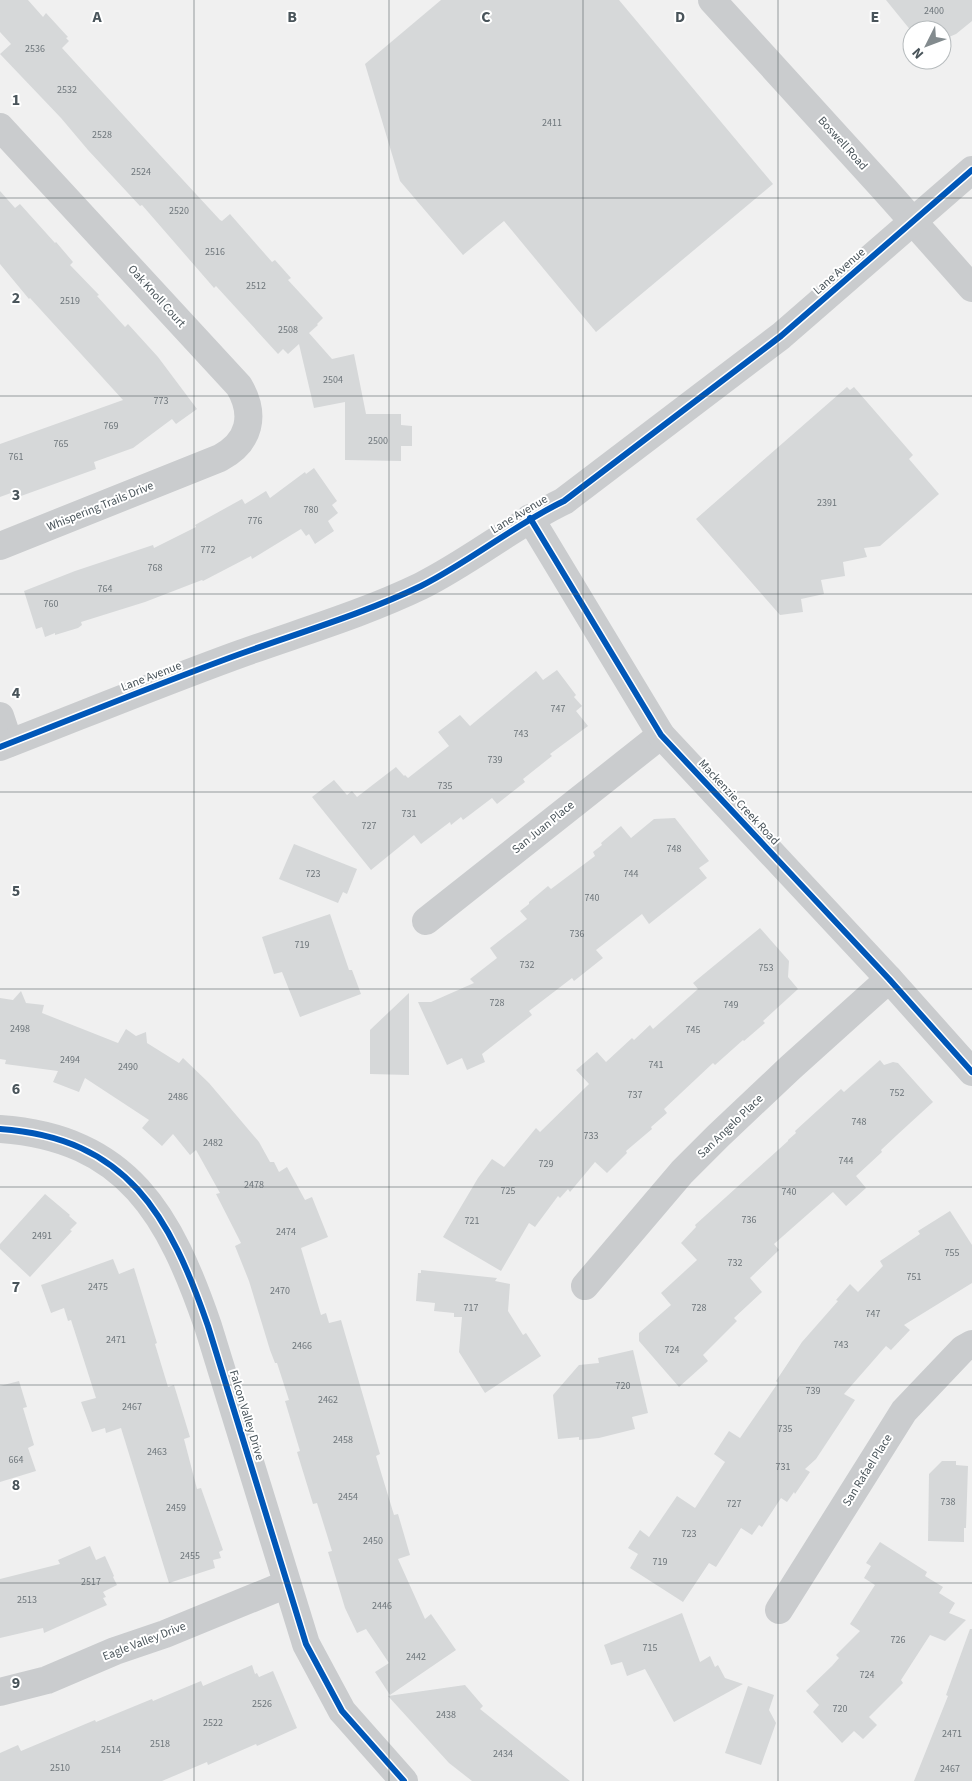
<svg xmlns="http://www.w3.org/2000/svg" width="972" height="1781" viewBox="0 0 972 1781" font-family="'Source Sans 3',sans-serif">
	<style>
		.building { fill: #d6d8d9 }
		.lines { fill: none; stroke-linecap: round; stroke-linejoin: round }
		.street { stroke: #caccce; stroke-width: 28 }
		.secondary { stroke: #caccce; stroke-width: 28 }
		.cycleway-casing { stroke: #fff; stroke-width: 9 }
		.cycleway { stroke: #0057b8; stroke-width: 6 }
		.grid { fill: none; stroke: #49545a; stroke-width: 1; stroke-opacity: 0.55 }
		.labels { text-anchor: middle; stroke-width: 4; stroke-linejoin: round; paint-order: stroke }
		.number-label { font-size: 10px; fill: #6e767b }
		.street-label { font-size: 12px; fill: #49545a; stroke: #fff }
		.grid-label { font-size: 16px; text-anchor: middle; font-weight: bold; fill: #49545a; stroke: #fff; stroke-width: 4; stroke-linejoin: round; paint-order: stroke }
	</style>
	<rect width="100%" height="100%" fill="#f0f0f0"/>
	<!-- building -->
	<g class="building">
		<polygon points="0,0 28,0 43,17 46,13 68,37 66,38 69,41 62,48 146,140 220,220 222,221 230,214 272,262 275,260 291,278 288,280 323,318 317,324 318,325 309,333 332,359 354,354 366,414 401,414 401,425 412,426 412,446 401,446 401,461 345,460 345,402 314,408 299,344 288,354 283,349 278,354 216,286 214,288 208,281 142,205 140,206 88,150 61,118 0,54 11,44 0,32"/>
		<polygon points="441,0 619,0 773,184 596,332 504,221 463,255 400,181 365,64"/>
		<polygon points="886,0 972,0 972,21 956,34 942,40 942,30 912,30 912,32"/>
		<polygon points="0,191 15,208 20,204 55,243 56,242 73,262 70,265 99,295 97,296 125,327 128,324 158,357 197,409 176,424 172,419 133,448 94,462 96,469 21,496 19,490 0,497 0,444 123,400 30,298 29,299 0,264"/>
		<polygon points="847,387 850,390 854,387 913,455 909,459 939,494 880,546 864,548 867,557 843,562 845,576 821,580 824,594 801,599 803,612 780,615 696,519"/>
		<polygon points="314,468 337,501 332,505 338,513 328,521 334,531 315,544 309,534 306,536 301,529 252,559 251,556 203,581 202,580 145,602 81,622 82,625 78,628 55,635 55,633 45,637 42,627 36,629 24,591 75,571 153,545 154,548 196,527 195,525 242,499 245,504 266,491 270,498 305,472 306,474"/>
		<polygon points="557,670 576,695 574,697 582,706 576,711 588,726 550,754 552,756 523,779 525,782 497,804 492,798 463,820 461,817 451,825 450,822 421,844 414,835 371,870 312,797 334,780 347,795 352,791 357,797 396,767 404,776 405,775 408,778 449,746 438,732 460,715 470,726 536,671 543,680"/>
		<polygon points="675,818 709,861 699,868 707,878 649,924 642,914 596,950 603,958 574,981 572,978 529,1011 532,1015 482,1054 485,1062 467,1070 462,1058 447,1065 418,1002 431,1002 474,983 470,979 497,958 490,948 527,919 520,911 529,904 529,902 548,886 551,889 595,856 593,852 602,845 601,843 621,826 631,838 654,819"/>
		<polygon points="294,844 357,869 347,894 343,892 338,903 279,879"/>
		<polygon points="330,914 349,970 352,970 361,994 300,1017 282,972 274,974 262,937"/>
		<polygon points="760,928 789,961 788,977 798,989 763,1021 765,1023 744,1041 743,1040 715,1065 713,1063 664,1109 667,1113 651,1127 652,1129 626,1151 627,1153 607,1173 595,1162 570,1192 568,1189 560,1198 558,1196 535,1227 529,1223 501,1271 443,1237 478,1178 492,1159 504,1167 536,1128 540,1132 589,1084 576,1070 597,1052 606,1062 632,1038 634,1040 650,1025 653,1029 698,989 693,983"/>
		<polygon points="21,991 26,1003 44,1005 42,1013 118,1043 126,1029 136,1036 146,1032 147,1043 179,1063 183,1058 209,1083 259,1142 270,1162 274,1162 279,1172 287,1167 305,1200 312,1197 328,1237 301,1248 321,1315 326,1313 329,1323 341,1320 380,1454 376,1456 394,1515 398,1514 410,1555 398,1559 425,1619 431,1614 456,1650 390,1695 375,1672 389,1663 366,1629 357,1633 345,1608 328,1552 332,1551 317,1503 313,1504 297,1452 300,1451 285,1401 289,1400 277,1363 275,1363 270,1350 249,1281 235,1246 241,1243 216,1194 220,1193 196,1150 190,1155 173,1134 162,1146 142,1128 149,1120 85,1078 79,1092 53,1082 58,1071 5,1064 6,1060 0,1059 0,998 13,1000"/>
		<polygon points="409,993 409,1075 370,1074 370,1030"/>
		<polygon points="880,1060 884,1065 893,1062 898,1063 933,1102 897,1135 881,1150 882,1152 856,1176 866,1188 846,1206 833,1192 774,1244 779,1250 750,1278 762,1292 734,1318 737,1321 703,1355 708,1361 679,1387 639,1341 639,1333 671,1305 661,1293 697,1260 681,1243 696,1227 695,1225 788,1141 788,1140 796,1133 795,1131 841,1089 844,1092"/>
		<polygon points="45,1194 70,1215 69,1216 77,1223 70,1230 72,1231 30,1277 0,1249 0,1244"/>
		<polygon points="950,1211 972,1245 972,1283 904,1325 910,1330 891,1350 886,1346 844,1394 855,1400 816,1459 805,1469 810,1472 795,1494 794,1492 787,1502 781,1498 762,1527 759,1525 752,1535 741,1528 716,1567 709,1563 683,1602 630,1568 638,1554 628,1548 640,1530 649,1537 677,1496 695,1508 725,1462 714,1454 729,1431 740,1438 778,1383 776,1381 802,1342 838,1301 836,1300 850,1284 858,1292 883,1266 880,1261 920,1234 918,1231"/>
		<polygon points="113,1259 119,1274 134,1268 157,1343 155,1344 168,1387 174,1385 190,1437 184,1439 197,1489 201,1488 223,1550 219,1552 221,1558 213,1560 215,1568 169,1583 121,1428 106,1433 105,1428 92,1432 81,1402 96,1398 71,1320 68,1321 64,1308 51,1313 41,1285"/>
		<polygon points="421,1270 497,1278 495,1281 510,1284 508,1311 523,1335 526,1333 541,1356 485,1393 459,1352 462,1317 454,1317 454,1313 434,1311 435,1303 416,1301 418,1273 421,1273"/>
		<polygon points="633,1350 648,1413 632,1417 635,1429 599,1438 579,1440 579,1437 558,1439 553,1395 579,1365 599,1363 598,1358"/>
		<polygon points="19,1381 27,1407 23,1408 34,1445 28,1448 36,1471 0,1482 0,1386"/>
		<polygon points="942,1461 956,1461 956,1465 968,1466 966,1528 964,1528 964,1542 928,1541 929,1474"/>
		<polygon points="880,1542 927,1572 925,1576 943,1587 939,1593 955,1603 949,1613 966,1620 945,1641 930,1635 901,1680 903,1683 869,1717 877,1725 863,1739 854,1731 842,1743 813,1712 819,1705 806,1691 832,1666 839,1658 836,1655 860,1631 850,1624 875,1585 864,1578 871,1566 866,1563"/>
		<polygon points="90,1546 96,1560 105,1556 114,1576 113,1577 117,1585 103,1592 106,1597 103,1598 107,1605 44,1633 43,1628 0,1638 0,1579 60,1564 58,1560"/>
		<polygon points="682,1613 700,1662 710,1656 715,1667 718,1665 725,1678 743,1684 674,1722 645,1669 627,1676 622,1662 611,1665 604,1645"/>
		<polygon points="970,1629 972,1629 972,1781 914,1781 948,1696 946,1695"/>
		<polygon points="252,1665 255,1674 257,1673 259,1677 273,1671 297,1728 257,1746 256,1744 208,1765 207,1762 162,1781 0,1781 0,1753 18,1745 21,1751 95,1720 96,1722 152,1699 153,1701 201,1681 203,1686"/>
		<polygon points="465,1685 483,1706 480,1709 570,1781 472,1781 449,1763 388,1696"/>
		<polygon points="748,1686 774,1695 769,1710 776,1723 761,1765 725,1753"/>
	</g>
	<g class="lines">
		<!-- street -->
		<g class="street">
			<path d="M0,127l239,259c17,29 11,56 -19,72l-220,88"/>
			<polyline points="0,716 9,743"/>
			<polyline points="426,921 661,735"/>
			<path d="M0,1129c128,9 170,87 208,197l98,318 36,67 62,70"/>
			<polyline points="585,1286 682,1172 718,1136 790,1068 889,979"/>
			<polyline points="779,1610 904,1411 963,1349 972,1344"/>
			<polyline points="0,1692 47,1680 115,1651 165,1634 287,1584"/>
		</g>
		<!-- secondary -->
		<g class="secondary">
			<polyline points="712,0 886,191 972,288"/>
			<polyline points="530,518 661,735 889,979 972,1072"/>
			<path d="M0,747c80,-31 160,-64 240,-93 61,-22 123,-40 181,-68 50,-25 93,-61 143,-85l217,-165 191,-166"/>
		</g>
		<defs>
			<g id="cycleway">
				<polyline points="530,518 661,735 889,979 972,1072"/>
				<path d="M0,747c80,-31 160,-64 240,-93 61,-22 123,-40 181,-68 50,-25 93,-61 143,-85l217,-165 191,-166"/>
				<path d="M0,1129c128,9 170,87 208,197l98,318 36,67 62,70"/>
			</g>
		</defs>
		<!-- cycleway casing -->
		<use href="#cycleway" class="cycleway-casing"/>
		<!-- cycleway -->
		<use href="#cycleway" class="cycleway"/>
	</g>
	<!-- grid -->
	<path class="grid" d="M194,0v1781M389,0v1781M583,0v1781M778,0v1781M0,198h972M0,396h972M0,594h972M0,792h972M0,989h972M0,1187h972M0,1385h972M0,1583h972"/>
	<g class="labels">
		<!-- number labels -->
		<g class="number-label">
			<text x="934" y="14">2400</text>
			<text x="35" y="52">2536</text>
			<text x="67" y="93">2532</text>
			<text x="552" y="126">2411</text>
			<text x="102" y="138">2528</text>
			<text x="141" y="175">2524</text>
			<text x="179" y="214">2520</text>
			<text x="215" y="255">2516</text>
			<text x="256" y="289">2512</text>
			<text x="70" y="304">2519</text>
			<text x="288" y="333">2508</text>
			<text x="333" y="383">2504</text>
			<text x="161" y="404">773</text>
			<text x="111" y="429">769</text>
			<text x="378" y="444">2500</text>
			<text x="61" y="447">765</text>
			<text x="16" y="460">761</text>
			<text x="827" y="506">2391</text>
			<text x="311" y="513">780</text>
			<text x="255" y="524">776</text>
			<text x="208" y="553">772</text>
			<text x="155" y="571">768</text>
			<text x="105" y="592">764</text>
			<text x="51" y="607">760</text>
			<text x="558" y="712">747</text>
			<text x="521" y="737">743</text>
			<text x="495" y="763">739</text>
			<text x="445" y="789">735</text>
			<text x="409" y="817">731</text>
			<text x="369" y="829">727</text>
			<text x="674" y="852">748</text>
			<text x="313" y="877">723</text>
			<text x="631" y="877">744</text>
			<text x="592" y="901">740</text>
			<text x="577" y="937">736</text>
			<text x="302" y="948">719</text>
			<text x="527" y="968">732</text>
			<text x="766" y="971">753</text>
			<text x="497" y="1006">728</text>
			<text x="731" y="1008">749</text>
			<text x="20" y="1032">2498</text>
			<text x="693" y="1033">745</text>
			<text x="70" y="1063">2494</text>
			<text x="656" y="1068">741</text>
			<text x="128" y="1070">2490</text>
			<text x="897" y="1096">752</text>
			<text x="635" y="1098">737</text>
			<text x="178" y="1100">2486</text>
			<text x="859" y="1125">748</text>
			<text x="591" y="1139">733</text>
			<text x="213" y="1146">2482</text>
			<text x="846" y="1164">744</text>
			<text x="546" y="1167">729</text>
			<text x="254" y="1188">2478</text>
			<text x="508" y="1194">725</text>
			<text x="789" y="1195">740</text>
			<text x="749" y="1223">736</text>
			<text x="472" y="1224">721</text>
			<text x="286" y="1235">2474</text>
			<text x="42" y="1239">2491</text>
			<text x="952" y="1256">755</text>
			<text x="735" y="1266">732</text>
			<text x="914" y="1280">751</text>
			<text x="98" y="1290">2475</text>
			<text x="280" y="1294">2470</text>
			<text x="471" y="1311">717</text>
			<text x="699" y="1311">728</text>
			<text x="873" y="1317">747</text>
			<text x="116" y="1343">2471</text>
			<text x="841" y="1348">743</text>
			<text x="302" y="1349">2466</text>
			<text x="672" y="1353">724</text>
			<text x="623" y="1389">720</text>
			<text x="813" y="1394">739</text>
			<text x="328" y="1403">2462</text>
			<text x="132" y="1410">2467</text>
			<text x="785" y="1432">735</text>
			<text x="343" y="1443">2458</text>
			<text x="157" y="1455">2463</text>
			<text x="16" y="1463">664</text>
			<text x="783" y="1470">731</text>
			<text x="348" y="1500">2454</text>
			<text x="948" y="1505">738</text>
			<text x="734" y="1507">727</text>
			<text x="176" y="1511">2459</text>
			<text x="689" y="1537">723</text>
			<text x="373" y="1544">2450</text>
			<text x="190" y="1559">2455</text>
			<text x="660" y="1565">719</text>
			<text x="91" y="1585">2517</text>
			<text x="27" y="1603">2513</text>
			<text x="382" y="1609">2446</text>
			<text x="898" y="1643">726</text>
			<text x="650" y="1651">715</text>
			<text x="416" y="1660">2442</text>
			<text x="867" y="1678">724</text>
			<text x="262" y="1707">2526</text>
			<text x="840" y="1712">720</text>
			<text x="446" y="1718">2438</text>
			<text x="213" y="1726">2522</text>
			<text x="952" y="1737">2471</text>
			<text x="160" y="1747">2518</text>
			<text x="111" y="1753">2514</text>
			<text x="503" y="1757">2434</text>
			<text x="60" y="1771">2510</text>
			<text x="950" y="1772">2467</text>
		</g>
		<!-- street labels -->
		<g class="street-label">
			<text transform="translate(843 143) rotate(48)" y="4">Boswell Road</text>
			<text transform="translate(839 271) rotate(-41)" y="4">Lane Avenue</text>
			<text transform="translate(157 296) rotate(48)" y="4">Oak Knoll Court</text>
			<text transform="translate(100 506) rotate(-22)" y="4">Whispering Trails Drive</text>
			<text transform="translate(519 514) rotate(-31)" y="4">Lane Avenue</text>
			<text transform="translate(151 676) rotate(-21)" y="4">Lane Avenue</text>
			<text transform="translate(739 802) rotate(47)" y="4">Mackenzie Creek Road</text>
			<text transform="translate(543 827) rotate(-39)" y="4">San Juan Place</text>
			<text transform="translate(730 1126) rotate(-44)" y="4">San Angelo Place</text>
			<text transform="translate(247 1415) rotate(73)" y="4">Falcon Valley Drive</text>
			<text transform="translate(867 1470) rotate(-58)" y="4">San Rafael Place</text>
			<text transform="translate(144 1641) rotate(-21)" y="4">Eagle Valley Drive</text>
		</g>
	</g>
	<g class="grid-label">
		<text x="97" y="22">A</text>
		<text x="292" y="22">B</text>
		<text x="486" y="22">C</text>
		<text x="680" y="22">D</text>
		<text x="875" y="22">E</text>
		<text x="16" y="105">1</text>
		<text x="16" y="303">2</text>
		<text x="16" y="500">3</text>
		<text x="16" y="698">4</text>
		<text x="16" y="896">5</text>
		<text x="16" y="1094">6</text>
		<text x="16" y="1292">7</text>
		<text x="16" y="1490">8</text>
		<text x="16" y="1688">9</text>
	</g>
	<!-- north arrow -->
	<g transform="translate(927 45) rotate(228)"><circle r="24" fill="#ffffff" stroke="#b6bbbd"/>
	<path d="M0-4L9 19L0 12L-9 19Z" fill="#838b8e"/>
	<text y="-8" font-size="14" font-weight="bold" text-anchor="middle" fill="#49545a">N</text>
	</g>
</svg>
